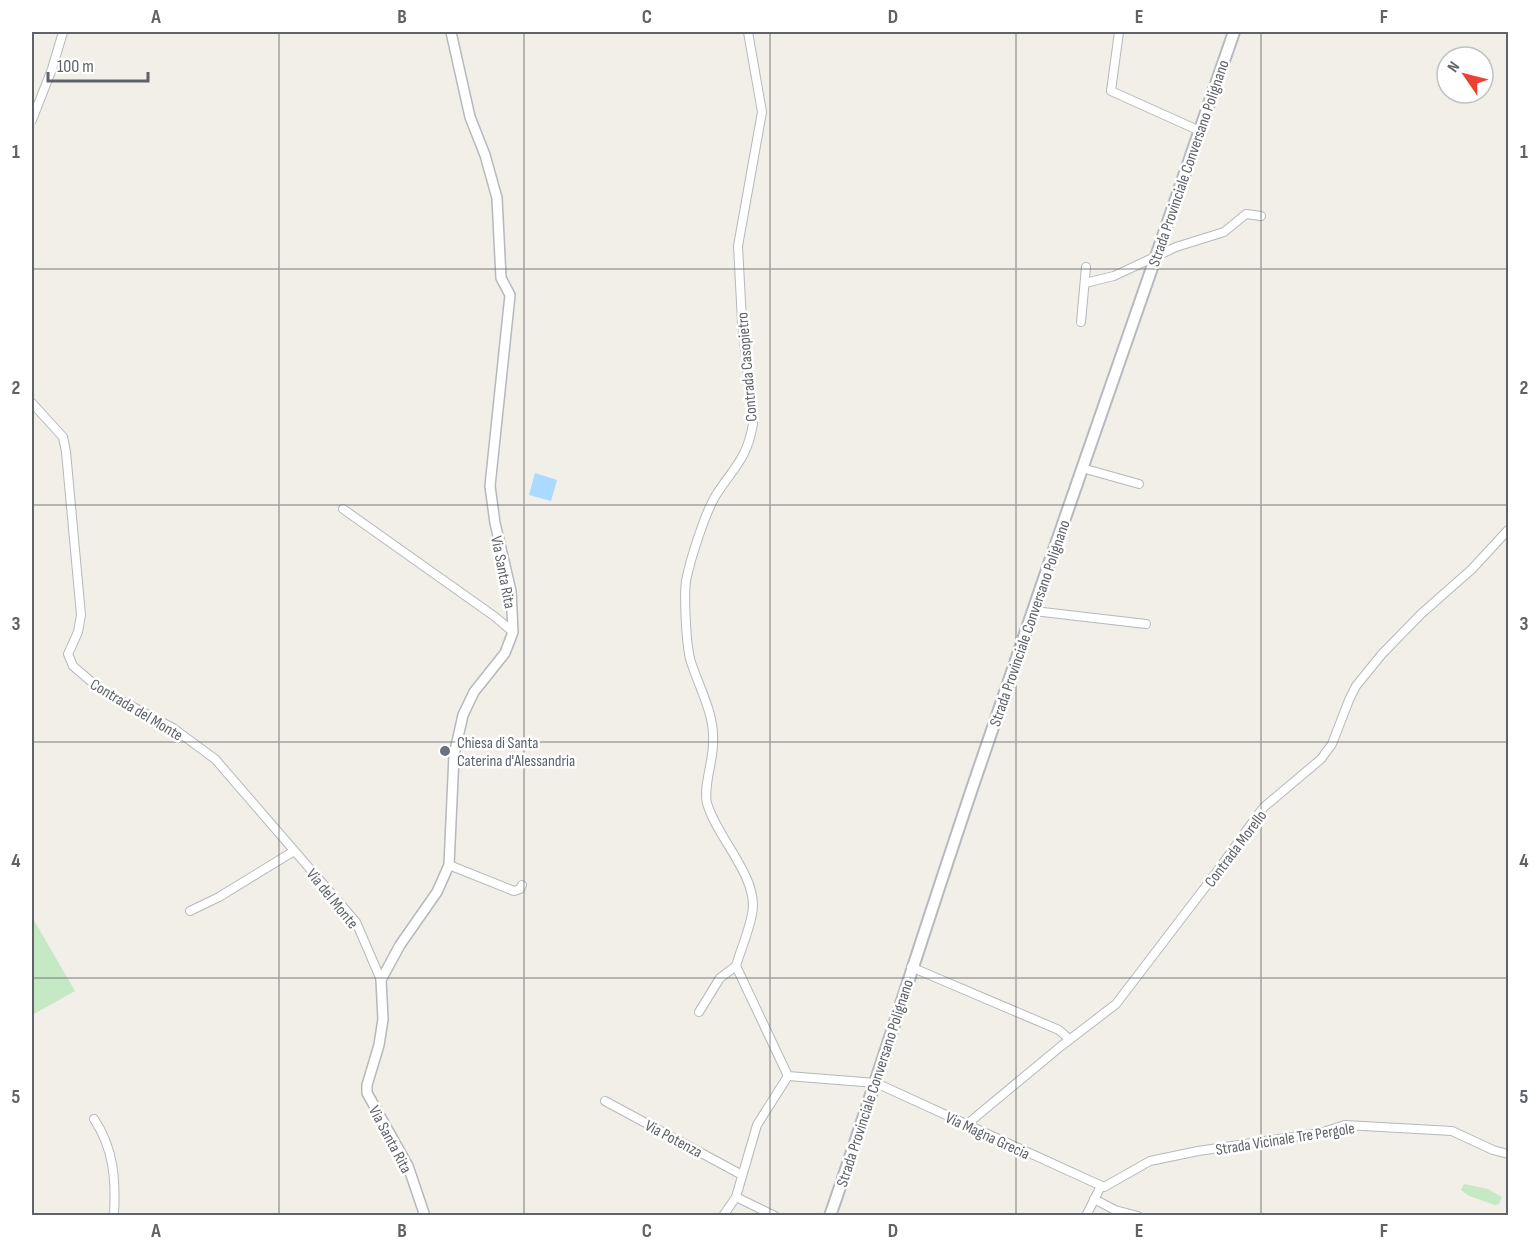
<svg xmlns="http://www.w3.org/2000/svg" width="1540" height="1247" viewBox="0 0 1540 1247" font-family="'Sofia Sans Condensed',sans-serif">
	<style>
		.green { fill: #c5e8c5 }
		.water { fill: #aadaff }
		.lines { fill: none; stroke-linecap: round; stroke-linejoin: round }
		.minor-casing { stroke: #b5b8bc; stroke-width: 10 }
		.tertiary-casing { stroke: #b5b8bc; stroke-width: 12 }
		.secondary-casing { stroke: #b6babf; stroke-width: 14 }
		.minor { stroke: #fff; stroke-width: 8 }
		.tertiary { stroke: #fff; stroke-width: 9 }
		.secondary { stroke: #fff; stroke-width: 10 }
		.grid { fill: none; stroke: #5f6368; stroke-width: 1.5; stroke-opacity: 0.55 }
		.worship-dot { fill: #6b7280; stroke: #fff; stroke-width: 2 }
		.labels { text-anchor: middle; stroke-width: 5; stroke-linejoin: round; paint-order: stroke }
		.street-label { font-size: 16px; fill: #5f6368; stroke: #fff }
		.worship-label { font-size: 16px; fill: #5b616d; stroke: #fff; text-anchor: start }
		.neatline { fill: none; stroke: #5f6368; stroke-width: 2 }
		.grid-label { font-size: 20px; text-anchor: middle; font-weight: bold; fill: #5f6368 }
	</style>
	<rect width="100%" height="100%" fill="#f1efe8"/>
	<!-- green -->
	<g class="green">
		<polygon points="32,917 75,991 32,1015"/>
		<polygon points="1464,1184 1488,1189 1502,1197 1499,1204 1495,1205 1469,1196 1461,1190"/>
	</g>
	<!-- water -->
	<polygon class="water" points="535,473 557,480 551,501 529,495"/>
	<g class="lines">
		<defs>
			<g id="minor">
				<path d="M748,32l14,80 -24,134 4,75 11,103c-6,35 -19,43 -37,71 -11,18 -26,65 -30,86 -2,16 0,66 5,81 9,28 24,52 22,82 0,17 -10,44 -6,59 9,34 53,75 45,111 -3,17 -11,35 -16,52l52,110 88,7 228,104 46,-26 48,-10 122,-18 25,-8 107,6 41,19 15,4"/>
				<polyline points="1119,32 1111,91 1200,131"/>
				<polyline points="32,120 52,69 63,32"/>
				<polyline points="1085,283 1114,276 1176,247 1224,232 1246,214 1261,216"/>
				<polyline points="1081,322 1086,267"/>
				<polyline points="32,403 63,437 66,452 81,615 78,632 68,654 73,666 101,690 173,728 215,759 356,922 381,980"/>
				<polyline points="1082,468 1139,484"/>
				<polyline points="343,509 494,616 513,632"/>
				<polyline points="1034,611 1146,624"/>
				<polyline points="449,865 514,891 520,889 522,885"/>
				<polyline points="190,911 219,897 294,851"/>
				<polyline points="911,967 1059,1030 1069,1039"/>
				<polyline points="699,1012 720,978 736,966"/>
				<polyline points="605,1101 742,1175"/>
				<path d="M94,1119c20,30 22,61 20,97"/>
				<polyline points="966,1125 1060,1047 1116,1004 1216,873 1257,816 1264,807 1321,759 1332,744 1349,700 1356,686 1382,654 1421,614 1472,569 1508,530"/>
				<polyline points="736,1197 775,1216"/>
				<polyline points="1094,1199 1115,1210 1138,1216"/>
				<polyline points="723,1216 736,1197 757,1125 788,1076"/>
				<polyline points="1086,1216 1101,1186"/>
			</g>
			<polyline id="tertiary" points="425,1216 408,1166 367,1093 367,1085 379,1045 383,1019 381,980 400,945 437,892 449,865 454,755 463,715 474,692 505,653 513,632 511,591 495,523 490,486 510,295 501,278 497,198 485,155 470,117 451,32"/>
			<path id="secondary" d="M830,1216c51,-147 97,-295 147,-442 84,-248 172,-495 257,-742"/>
		</defs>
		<!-- minor casing -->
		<use href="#minor" class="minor-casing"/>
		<!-- tertiary casing -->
		<use href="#tertiary" class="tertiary-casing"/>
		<!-- secondary casing -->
		<use href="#secondary" class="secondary-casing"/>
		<!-- minor -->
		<use href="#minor" class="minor"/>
		<!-- tertiary -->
		<use href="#tertiary" class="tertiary"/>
		<!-- secondary -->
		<use href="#secondary" class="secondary"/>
	</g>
	<!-- grid -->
	<path class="grid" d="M279,32v1184M524,32v1184M770,32v1184M1016,32v1184M1261,32v1184M32,269h1476M32,505h1476M32,742h1476M32,978h1476"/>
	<!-- markers -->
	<circle class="worship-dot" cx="445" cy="751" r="6"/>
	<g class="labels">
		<!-- street labels -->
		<g class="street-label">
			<text transform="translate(1188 163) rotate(-71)" y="6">Strada Provinciale Conversano Polignano</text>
			<text transform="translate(746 367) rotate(-95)" y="6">Contrada Casopietro</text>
			<text transform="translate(504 572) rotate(79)" y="6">Via Santa Rita</text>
			<text transform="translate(1029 623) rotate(-71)" y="6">Strada Provinciale Conversano Polignano</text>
			<text transform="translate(137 709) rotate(31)" y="6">Contrada del Monte</text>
			<text transform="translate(1235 848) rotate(-53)" y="6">Contrada Morello</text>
			<text transform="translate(333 898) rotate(51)" y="6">Via del Monte</text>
			<text transform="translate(874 1083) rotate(-72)" y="6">Strada Provinciale Conversano Polignano</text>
			<text transform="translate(988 1135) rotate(25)" y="6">Via Magna Grecia</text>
			<text transform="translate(674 1138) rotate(28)" y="6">Via Potenza</text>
			<text transform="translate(1285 1138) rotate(-9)" y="6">Strada Vicinale Tre Pergole</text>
			<text transform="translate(391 1139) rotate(62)" y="6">Via Santa Rita</text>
		</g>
		<!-- worship labels -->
		<g class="worship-label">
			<text x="457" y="748">Chiesa di Santa<tspan x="457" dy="18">Caterina d'Alessandria</tspan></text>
		</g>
	</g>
	<!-- border -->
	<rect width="1540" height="1247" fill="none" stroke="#ffffff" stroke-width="66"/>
	<!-- north arrow -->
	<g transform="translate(1465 75) rotate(305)"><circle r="28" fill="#ffffff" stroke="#bfc1c3" stroke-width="1.5"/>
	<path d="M0-4.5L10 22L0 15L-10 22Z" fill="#ea4335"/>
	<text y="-9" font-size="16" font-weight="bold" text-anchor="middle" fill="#5f6368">N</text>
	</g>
	<!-- scale -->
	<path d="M48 72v9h100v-9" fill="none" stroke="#5f6368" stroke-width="3"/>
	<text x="57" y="72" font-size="18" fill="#5f6368" stroke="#ffffff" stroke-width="4.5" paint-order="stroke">100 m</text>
	<rect x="33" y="33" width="1474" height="1181" class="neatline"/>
	<g class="grid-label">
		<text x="156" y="23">A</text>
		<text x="402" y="23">B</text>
		<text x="647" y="23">C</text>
		<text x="893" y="23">D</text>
		<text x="1139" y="23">E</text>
		<text x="1384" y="23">F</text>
		<text x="16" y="158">1</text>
		<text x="1524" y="158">1</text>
		<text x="16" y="394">2</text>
		<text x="1524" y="394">2</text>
		<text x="16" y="630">3</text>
		<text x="1524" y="630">3</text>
		<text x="16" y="867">4</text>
		<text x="1524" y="867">4</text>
		<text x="16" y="1103">5</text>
		<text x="1524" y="1103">5</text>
		<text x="156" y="1237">A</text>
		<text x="402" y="1237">B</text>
		<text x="647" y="1237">C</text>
		<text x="893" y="1237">D</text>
		<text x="1139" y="1237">E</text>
		<text x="1384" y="1237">F</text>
	</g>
</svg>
